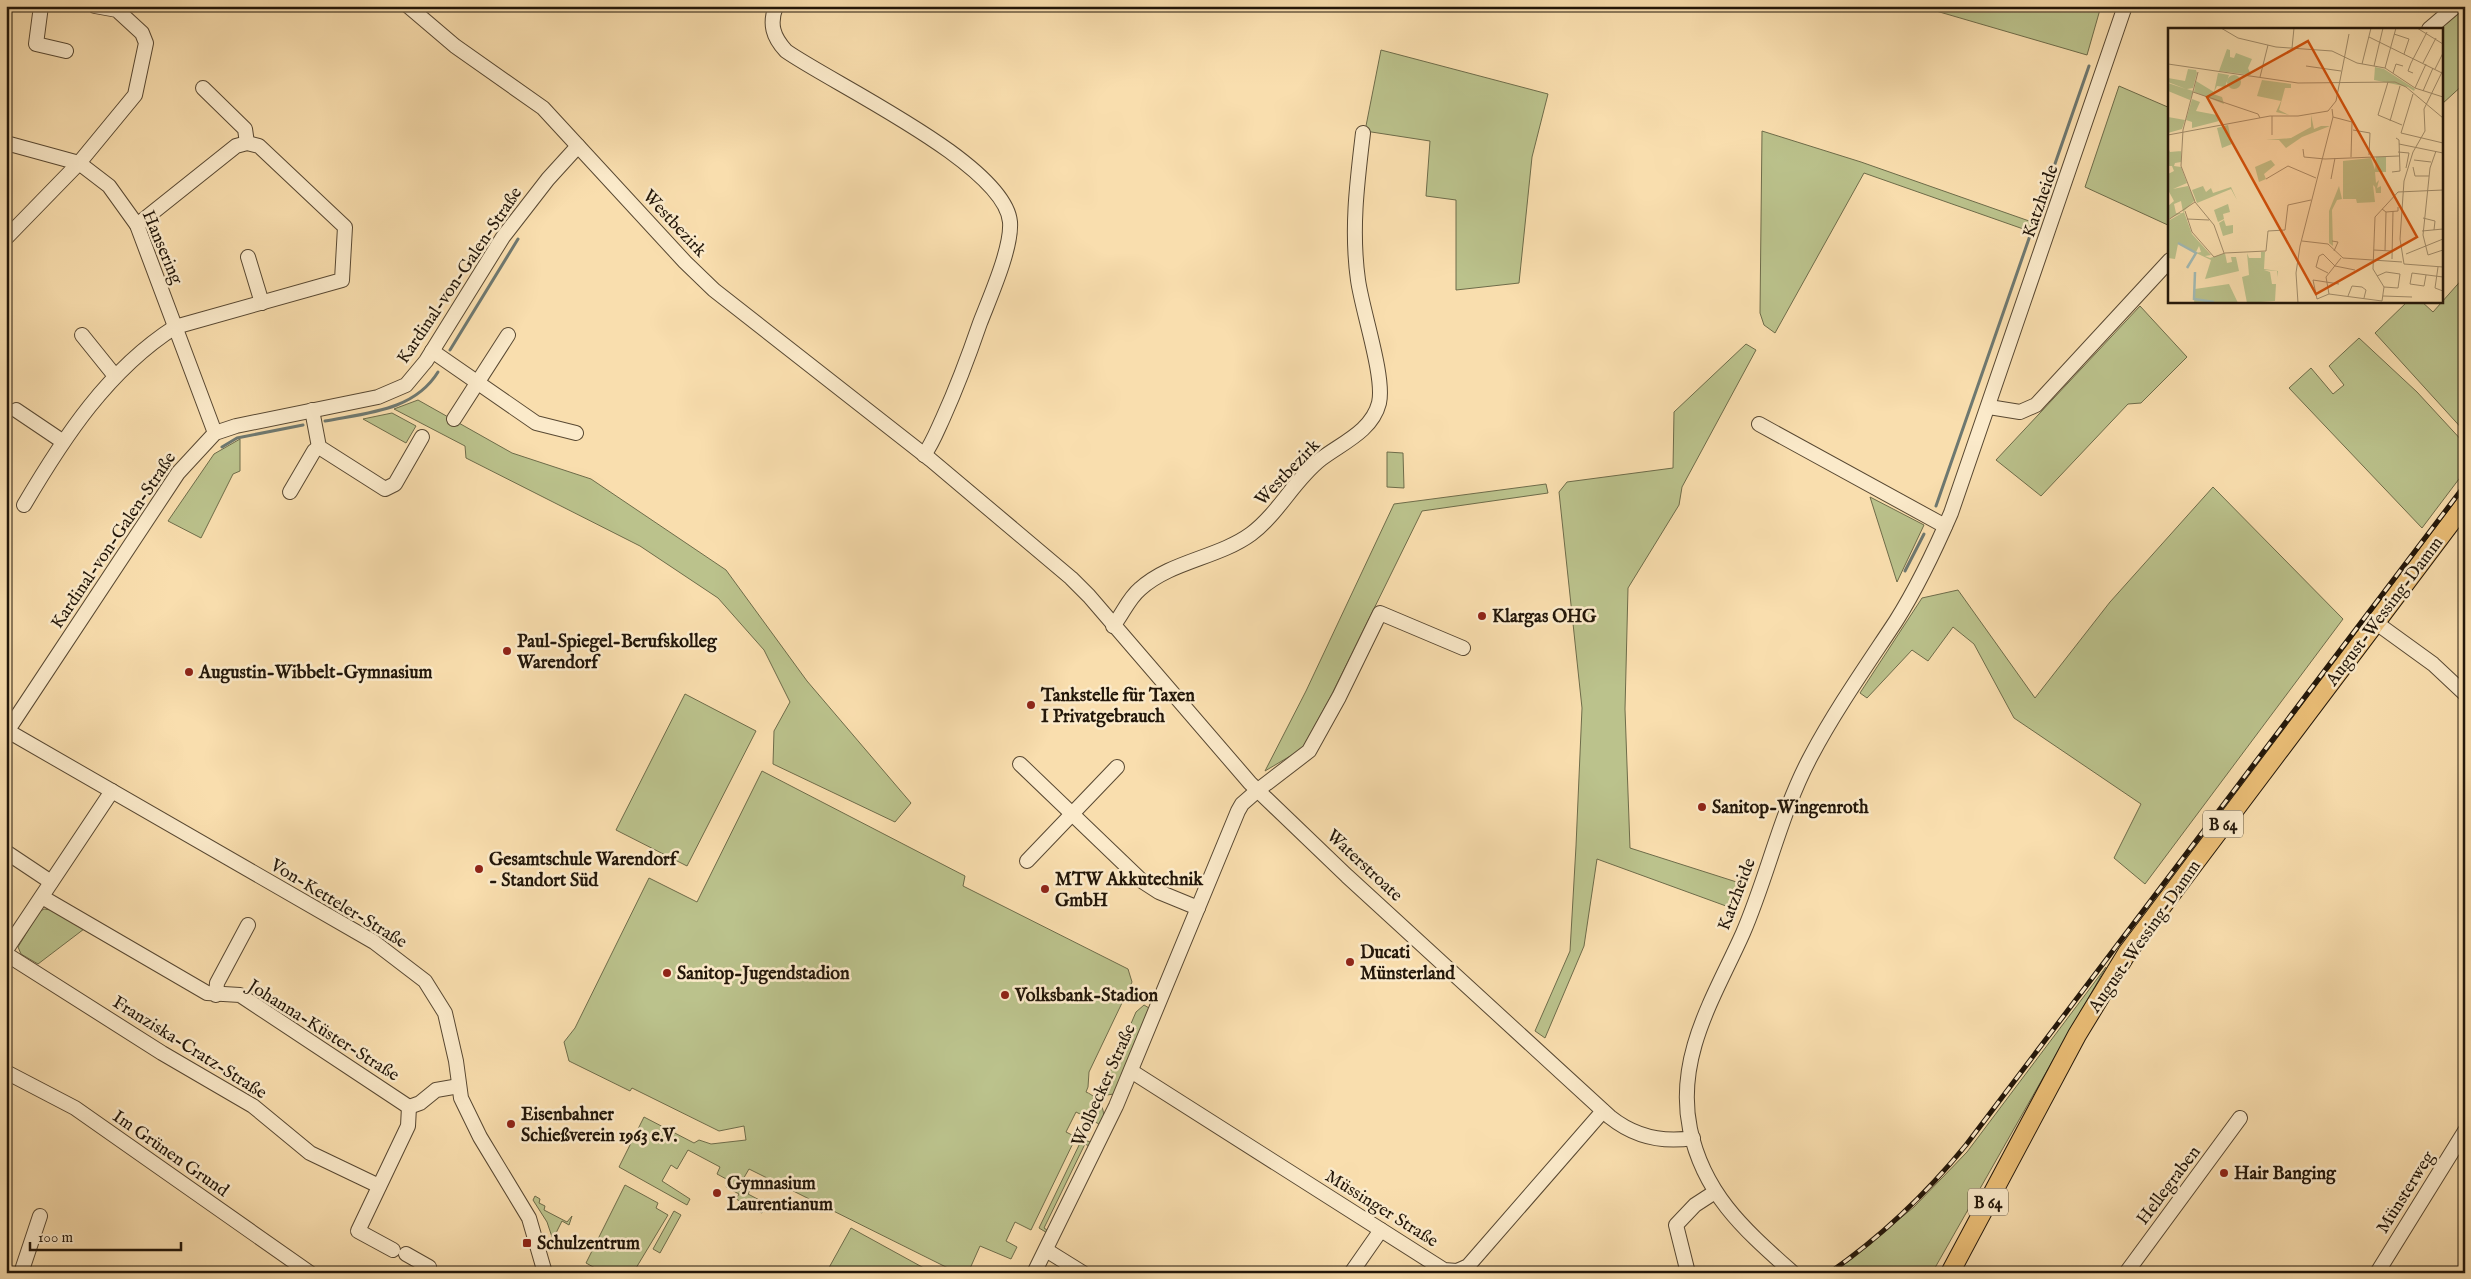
<svg xmlns="http://www.w3.org/2000/svg" width="2471" height="1279" viewBox="0 0 2471 1279" font-family="'IM FELL English',serif">
	<style>
		.green { fill: #bbc28c; stroke: #6e6c4a }
		.lines { fill: none; stroke-linecap: round; stroke-linejoin: round }
		.stream { stroke: #6e7870; stroke-width: 3 }
		.minor-casing { stroke: #584832; stroke-width: 16 }
		.major-casing { stroke: #221609; stroke-width: 20 }
		.minor { stroke: #fbeaca; stroke-width: 14 }
		.major { stroke: #ecbf77; stroke-width: 18 }
		.rail-casing { stroke: #221609; stroke-width: 5 }
		.rail { stroke: #fbeaca; stroke-width: 3; stroke-dasharray: 9; stroke-linecap: butt }
		.poi-dot { fill: #8f2418; stroke: #fbeaca; stroke-width: 2 }
		.labels { text-anchor: middle; stroke-width: 5; stroke-linejoin: round; paint-order: stroke }
		.shield { fill: #fbeaca; stroke: #635643; stroke-width: 1 }
		.shield-label { font-size: 16px; font-weight: bold; fill: #221609 }
		.street-label { font-size: 18px; fill: #221609; stroke: #fbeaca }
		.poi-label { font-size: 18px; font-weight: bold; fill: #221609; stroke: #fbeaca; text-anchor: start }
		.inset-river { fill: none; stroke: #a1bab5; stroke-width: 2.5 }
		.inset-road { fill: none; stroke: #a38e6c; stroke-width: 1 }
		.view { fill: #d4520c; fill-opacity: 0.15; stroke: #d4520c; stroke-width: 2.5 }
		.inset-edge { fill: none; stroke: #221609; stroke-width: 2.5 }
	</style>
	<rect width="100%" height="100%" fill="#f9deae"/>
	<filter id="stains"><feTurbulence type="fractalNoise" baseFrequency=".004" numOctaves="4"/><feColorMatrix values="0 0 0 0 .2 0 0 0 0 .09 0 0 0 0 .02 0 0 0 .5 -.17"/></filter>
	<radialGradient id="worn" r=".72"><stop offset=".6" stop-color="#630" stop-opacity="0"/><stop offset="1" stop-color="#630" stop-opacity=".3"/></radialGradient>
	<!-- green -->
	<g class="green">
		<polygon points="1919,6 2101,6 2087,55"/>
		<polygon points="2465,8 2465,83 2442,104 2442,29 2440,29"/>
		<polygon points="1381,50 1548,94 1532,157 1519,283 1456,290 1456,200 1426,196 1430,141 1365,131"/>
		<polygon points="2119,86 2170,108 2170,226 2085,187"/>
		<polygon points="1762,131 1861,162 2032,222 2029,231 1864,173 1775,333 1764,325 1760,313"/>
		<polygon points="2465,276 2465,432 2375,333 2408,301 2421,301 2433,312"/>
		<polygon points="2140,306 2187,357 2141,403 2128,404 2041,496 1996,460"/>
		<polygon points="2359,338 2417,392 2465,444 2465,471 2422,528 2289,388 2311,368 2333,394 2344,385 2329,366"/>
		<polygon points="1746,344 1756,350 1682,487 1679,505 1628,588 1625,709 1630,848 1746,885 1737,910 1597,859 1584,946 1545,1038 1535,1031 1570,951 1576,846 1582,708 1559,492 1567,482 1673,468 1674,412"/>
		<polygon points="418,400 512,453 591,479 726,570 807,681 911,803 895,822 773,764 774,731 790,702 764,650 718,598 640,546 466,458 465,446 394,409"/>
		<polygon points="392,413 416,426 406,443 363,419"/>
		<polygon points="240,439 240,471 233,474 201,538 168,521 214,454"/>
		<polygon points="1387,452 1403,453 1404,488 1387,487"/>
		<polygon points="1546,484 1548,493 1422,511 1332,694 1302,749 1265,771 1306,691 1394,504"/>
		<polygon points="2213,487 2343,619 2145,884 2114,858 2141,804 2014,718 1974,644 1953,627 1928,661 1912,650 1867,698 1860,693 1922,598 1958,590 2035,698 2110,602"/>
		<polygon points="1870,497 1924,525 1897,582"/>
		<polygon points="685,694 756,731 687,866 616,830"/>
		<path d="M762,771l203,105 -2,10 165,83 4,13 -43,90 -1,15 -2,5c14,6 22,20 15,33l-25,-13 -10,20 10,5 -45,93 -16,-8 -9,19 11,6 -6,12 -31,-13 -12,27h-10l-209,-104 -7,12 10,5 -4,8 19,10 -5,9 -26,-14 3,-5 -13,-7 4,-6 -13,-7 3,-7 -32,-17 -11,19 -6,-4 -9,16 28,18 -3,6 -68,-38 25,-50 50,26 5,-3 12,4 35,-4 -2,-14 -25,5 -87,-43 -2,3 -61,-30 -5,-19 11,-14 74,-150 48,24z"/>
		<polygon points="44,909 51,910 84,929 38,964 21,954 18,947 39,912"/>
		<polygon points="2106,967 1932,1273 1834,1273 1914,1207 1967,1152"/>
		<polygon points="1144,1005 1149,1008 1114,1094 1107,1095 1104,1089 1105,1084 1136,1012"/>
		<polygon points="1082,1139 1093,1143 1091,1147 1085,1144 1044,1228 1050,1232 1049,1234 1039,1228"/>
		<polygon points="625,1185 658,1203 656,1208 668,1215 633,1273 604,1273 586,1263"/>
		<polygon points="535,1196 540,1199 539,1203 545,1206 544,1210 567,1222 572,1216 569,1225 562,1221 554,1237 561,1241 558,1246 554,1243 547,1222 533,1200"/>
		<polygon points="674,1211 681,1215 660,1253 653,1249"/>
		<polygon points="851,1228 933,1273 826,1273"/>
	</g>
	<g class="lines">
		<!-- stream -->
		<g class="stream">
			<polyline points="450,350 518,239"/>
			<path d="M325,421c41,-8 89,-10 113,-49"/>
			<polyline points="222,447 237,438 303,425"/>
			<polyline points="1936,506 2089,66"/>
			<polyline points="1905,571 1924,534"/>
		</g>
		<defs>
			<g id="minor">
				<polyline points="41,6 36,44 66,51"/>
				<path d="M408,6l47,40 88,62 142,154 29,28 217,170 140,118 18,18 161,187 97,93 263,241c25,20 52,26 83,21"/>
				<path d="M776,6c-7,18 -3,31 10,45 47,33 219,113 224,171 2,26 -20,75 -30,101 -11,32 -23,64 -37,95 -6,13 -11,26 -19,37"/>
				<polyline points="2429,29 2456,6"/>
				<polyline points="203,88 245,129 247,143"/>
				<polyline points="6,143 79,163 109,186 137,225 215,433"/>
				<polyline points="6,238 79,163 135,95 146,43 142,33 117,10 95,6"/>
				<polyline points="248,257 262,303"/>
				<polyline points="82,335 115,376"/>
				<polyline points="432,351 536,423 576,433"/>
				<polyline points="1989,407 2020,412 2036,405 2170,260"/>
				<polyline points="16,410 62,441"/>
				<polyline points="312,410 319,447 385,489 395,484 422,437"/>
				<polyline points="454,419 508,335"/>
				<polyline points="1759,424 1945,526"/>
				<polyline points="290,492 314,451 319,447"/>
				<path d="M24,505c40,-68 84,-135 151,-178l167,-47 3,-53 -86,-81 -12,-3 -11,3 -99,79"/>
				<polyline points="2375,622 2433,664 2465,694"/>
				<path d="M1113,626c10,-12 15,-27 27,-37 31,-28 78,-31 111,-55 28,-21 43,-54 70,-75 21,-16 51,-28 58,-56 6,-26 -17,-93 -21,-123 -7,-50 -1,-97 5,-147"/>
				<polyline points="6,730 374,942 425,981 445,1013 456,1061 461,1098 480,1137 529,1218 545,1273"/>
				<polyline points="6,733 178,473 215,433 236,426 378,397 406,385 426,361 503,237 548,179 578,146"/>
				<polyline points="1020,764 1142,881 1159,892 1198,908"/>
				<polyline points="6,852 51,882"/>
				<polyline points="1027,861 1117,767"/>
				<polyline points="42,897 207,993 240,995 409,1107"/>
				<polyline points="6,950 112,791"/>
				<polyline points="6,954 162,1053 253,1106 310,1153 379,1186"/>
				<polyline points="216,995 217,983 248,925"/>
				<polyline points="1131,1071 1444,1270 1457,1271 1468,1266 1603,1111"/>
				<polyline points="6,1072 75,1108 310,1273"/>
				<polyline points="409,1107 420,1103 436,1090 459,1086"/>
				<polyline points="393,1250 358,1231 408,1126 409,1107"/>
				<polyline points="1046,1250 1083,1273"/>
				<polyline points="406,1254 429,1267 427,1273"/>
				<polyline points="21,1273 40,1216"/>
				<polyline points="1034,1273 1116,1106 1238,811 1242,804 1258,790 1309,751 1339,697 1380,613 1463,648"/>
				<polyline points="1351,1273 1381,1230"/>
				<polyline points="1688,1273 1676,1225 1695,1205 1715,1192"/>
				<path d="M1793,1273c-48,-43 -89,-78 -103,-144 -15,-73 25,-133 53,-196 25,-58 38,-121 68,-177 25,-47 56,-91 85,-135 22,-35 39,-71 55,-108l174,-507"/>
				<polyline points="2126,1273 2240,1118"/>
				<polyline points="2377,1273 2465,1131"/>
			</g>
			<polyline id="major" points="1950,1273 2077,1035 2127,953 2465,504"/>
		</defs>
		<!-- minor casing -->
		<use href="#minor" class="minor-casing"/>
		<!-- major casing -->
		<use href="#major" class="major-casing"/>
		<!-- minor -->
		<use href="#minor" class="minor"/>
		<!-- major -->
		<use href="#major" class="major"/>
		<defs>
			<path id="rail" d="M1829,1273c52,-36 97,-79 137,-128l499,-660"/>
		</defs>
		<!-- rail casing -->
		<use href="#rail" class="rail-casing"/>
		<!-- rail -->
		<use href="#rail" class="rail"/>
	</g>
	<!-- markers -->
	<g class="poi-dot">
		<circle cx="1482" cy="616" r="5"/>
		<circle cx="507" cy="651" r="5"/>
		<circle cx="189" cy="672" r="5"/>
		<circle cx="1031" cy="705" r="5"/>
		<circle cx="1702" cy="807" r="5"/>
		<circle cx="479" cy="869" r="5"/>
		<circle cx="1045" cy="889" r="5"/>
		<circle cx="1350" cy="962" r="5"/>
		<circle cx="667" cy="973" r="5"/>
		<circle cx="1005" cy="995" r="5"/>
		<circle cx="511" cy="1124" r="5"/>
		<circle cx="2224" cy="1173" r="5"/>
		<circle cx="717" cy="1193" r="5"/>
		<rect x="522" y="1238" width="10" height="10" rx="2.5"/>
	</g>
	<g class="labels">
		<!-- shield labels -->
		<g class="shield">
			<rect x="2203" y="810.5" width="40" height="27" rx="4"/>
			<rect x="1968" y="1188.5" width="40" height="27" rx="4"/>
		</g>
		<g class="shield-label">
			<text x="2223" y="830">B 64</text>
			<text x="1988" y="1208">B 64</text>
		</g>
		<!-- street labels -->
		<g class="street-label">
			<text transform="translate(2040 201) rotate(-71)" y="6">Katzheide</text>
			<text transform="translate(675 223) rotate(47)" y="6">Westbezirk</text>
			<text transform="translate(163 247) rotate(67)" y="6">Hansering</text>
			<text transform="translate(459 275) rotate(-56)" y="6">Kardinal-von-Galen-Straße</text>
			<text transform="translate(1287 472) rotate(-46)" y="6">Westbezirk</text>
			<text transform="translate(113 540) rotate(-56)" y="6">Kardinal-von-Galen-Straße</text>
			<text transform="translate(2384 611) rotate(-53)" y="6">August-Wessing-Damm</text>
			<text transform="translate(1365 865) rotate(43)" y="6">Waterstroate</text>
			<text transform="translate(1736 894) rotate(-69)" y="6">Katzheide</text>
			<text transform="translate(339 903) rotate(31)" y="6">Von-Ketteler-Straße</text>
			<text transform="translate(2144 936) rotate(-55)" y="6">August-Wessing-Damm</text>
			<text transform="translate(324 1030) rotate(32)" y="6">Johanna-Küster-Straße</text>
			<text transform="translate(190 1047) rotate(32)" y="6">Franziska-Cratz-Straße</text>
			<text transform="translate(1103 1085) rotate(-66)" y="6">Wolbecker Straße</text>
			<text transform="translate(171 1153) rotate(35)" y="6">Im Grünen Grund</text>
			<text transform="translate(2168 1185) rotate(-53)" y="6">Hellegraben</text>
			<text transform="translate(2405 1192) rotate(-58)" y="6">Münsterweg</text>
			<text transform="translate(1382 1208) rotate(32)" y="6">Müssinger Straße</text>
		</g>
		<!-- poi labels -->
		<g class="poi-label">
			<text x="1492" y="622">Klargas OHG</text>
			<text x="517" y="647">Paul-Spiegel-Berufskolleg<tspan x="517" dy="21">Warendorf</tspan></text>
			<text x="199" y="678">Augustin-Wibbelt-Gymnasium</text>
			<text x="1041" y="701">Tankstelle für Taxen<tspan x="1041" dy="21">I Privatgebrauch</tspan></text>
			<text x="1712" y="813">Sanitop-Wingenroth</text>
			<text x="489" y="865">Gesamtschule Warendorf<tspan x="489" dy="21">- Standort Süd</tspan></text>
			<text x="1055" y="885">MTW Akkutechnik<tspan x="1055" dy="21">GmbH</tspan></text>
			<text x="1360" y="958">Ducati<tspan x="1360" dy="21">Münsterland</tspan></text>
			<text x="677" y="979">Sanitop-Jugendstadion</text>
			<text x="1015" y="1001">Volksbank-Stadion</text>
			<text x="521" y="1120">Eisenbahner<tspan x="521" dy="21">Schießverein 1963 e.V.</tspan></text>
			<text x="2234" y="1179">Hair Banging</text>
			<text x="727" y="1189">Gymnasium<tspan x="727" dy="21">Laurentianum</tspan></text>
			<text x="537" y="1249">Schulzentrum</text>
		</g>
	</g>
	<!-- overview -->
	<g transform="translate(2168 28)">
		<rect width="275" height="275" fill="#f9deae"/>
		<path d="M59,21l3,1v7l4,1 2,-5 16,6 -4,9 3,7 -32,-4zM207,39l9,2 31,20 -1,2 -6,-4 -34,-7zM20,41l8,1 1,3 -4,15 -6,1 6,2 -3,9 -22,-9v-8l18,6 -18,-7v-4l17,3zM50,45l11,2 -4,12 -8,-1 -4,8 9,3 2,7 -30,-12 2,-11 18,11zM59 54a7 7 0 1 1 14 0a7 7 0 1 1-14 0ZM94,52l29,4v4h-6l-6,22 10,5 -13,-3 5,-11 -24,-5zM24,71l8,3 -4,9 21,4 2,6 -27,7v-6l-6,-2zM143,87l3,14 7,-3h9l-28,11 -16,11 -7,-8h-13l25,-2 9,-5 11,-6zM0,89l17,3 -3,9 -14,4zM60,97l4,19 -10,4 -5,-20zM13,110v24l-6,1 -1,3 7,1 6,16 -14,6 15,-3 7,14 -12,12 -2,-11 -7,3 2,9h6l-14,6v-13l6,-5 -6,-11v-16l6,-3 -2,-5h-4v-19l2,5 11,-1zM208,129h10v15h-11l1,11 3,-3 -2,8 4,-2v7h-5l-1,-6 -2,-2 2,17 -18,1 -1,-4h-13v-38l28,-3 4,12zM103,132l4,5 -11,9 2,5 -7,3 -4,-15zM35,158l3,6 5,-4 2,5 18,-6 6,13 -6,-11 -34,14 -5,-13zM171,158l3,13 -5,1 -5,10 1,36 -4,-3v-32zM60,176l2,8 -7,2 1,5 -6,3 -4,-12zM16,184l8,22 19,21 -6,1 5,2 15,-5 2,10 5,-1 -1,-5h5l3,14 -34,8 6,-19 -15,-7 5,-1 -2,-6 -3,6 -18,-8 -3,15 -7,-1v-37zM56,192l2,6 7,-1v8l-10,3 -4,-13zM93,224h4l-1,17 14,2v6l-1,-6 -13,-1 6,2 2,12h4l-1,17 -28,2 -5,-26 7,-2 -2,-22 2,5h12zM61,256l9,19h-44l1,-14z" fill="#bbc28c"/>
		<path class="inset-river" d="M10,215l18,10 -9,15M27,244l-1,27 20,3"/>
		<path class="inset-road" d="M53,0l17,10 38,9 56,4 25,12 28,5 30,20 28,9M249,0l26,16M226,6l15,5 -5,15M201,9l73,36M124,20l2,-20M255,35l13,-25M0,36l130,19 97,-1 11,5 37,31M194,36l9,-36M138,38l35,5M206,38l9,-38M217,40l11,-40M267,41l8,-16M275,42l-19,39 1,22 -12,21 -9,29 -4,58 4,25 39,3M30,44l-15,58 -2,36 14,36 19,23 10,28M225,45l3,-9 7,2M245,45l-5,-2 3,-8 16,-31M92,49l8,-32M220,54l-10,33 24,10M247,60l11,-24M255,63l10,-23M25,64l65,22 2,4M245,66l-12,39 42,10M104,88v19M165,89l19,5 -1,35M222,93l10,-35M185,102l17,3 -1,22M0,107l102,-19h28l30,-5 8,-10 13,-67M231,116l44,9M135,121l1,8 21,2 74,-3M268,123l-6,17 -7,67 5,20 15,-5M230,124l11,1 -3,15M246,132l17,2M245,139l2,9h14M224,144l8,-1 -1,-31 -3,-2M98,151l22,-13 28,12M163,151l4,-21M214,181l4,3 12,-1v-4M17,183l7,21 22,25 11,-4 41,-2 2,-20 17,-1 3,-25 23,-5M255,190l12,3 -1,9M19,191l22,1M0,192l27,-18M254,203l21,-2M134,213l26,3 15,14 59,4M164,213l6,1 -4,9M206,222l17,1M217,223l1,-39M238,226l37,-15M173,230l-15,19 3,17 53,7 2,-14 -11,-18 2,-52 23,-25 45,-2M224,231l1,-48M270,239l-3,21 8,3M160,245l-12,-6 3,-11 4,-2 12,12 20,4M258,247l-2,11 -14,-2 2,-11 31,4M209,248l9,-4 14,2 -2,14 -14,-1M161,266l-12,5 -4,-19 26,4M180,268l4,-10 10,1 4,3 -2,8M215,268l29,1M130,275l-2,-30 4,-27 33,-129 -1,-8"/>
		<path class="view" d="M140,13l109,196 -101,57 -109,-197z"/>
		<rect width="275" height="275" class="inset-edge"/>
	</g>
	<!-- margin -->
	<rect width="2471" height="1279" fill="none" stroke="#f9deae" stroke-width="25"/>
	<rect x="8" y="8" width="2456" height="1264" fill="none" stroke="#221609" stroke-width="2.5"/>
	<rect x="12" y="12" width="2446" height="1254" fill="none" stroke="#221609"/>
	<!-- scale -->
	<path d="M30 1242v8h151v-8" fill="none" stroke="#221609" stroke-width="2.5"/>
	<text x="38" y="1242" font-size="15" fill="#221609" stroke="#fbeaca" stroke-width="4" paint-order="stroke">100 m</text>
	<rect width="100%" height="100%" filter="url(#stains)"/>
	<rect width="100%" height="100%" fill="url(#worn)"/>
</svg>
